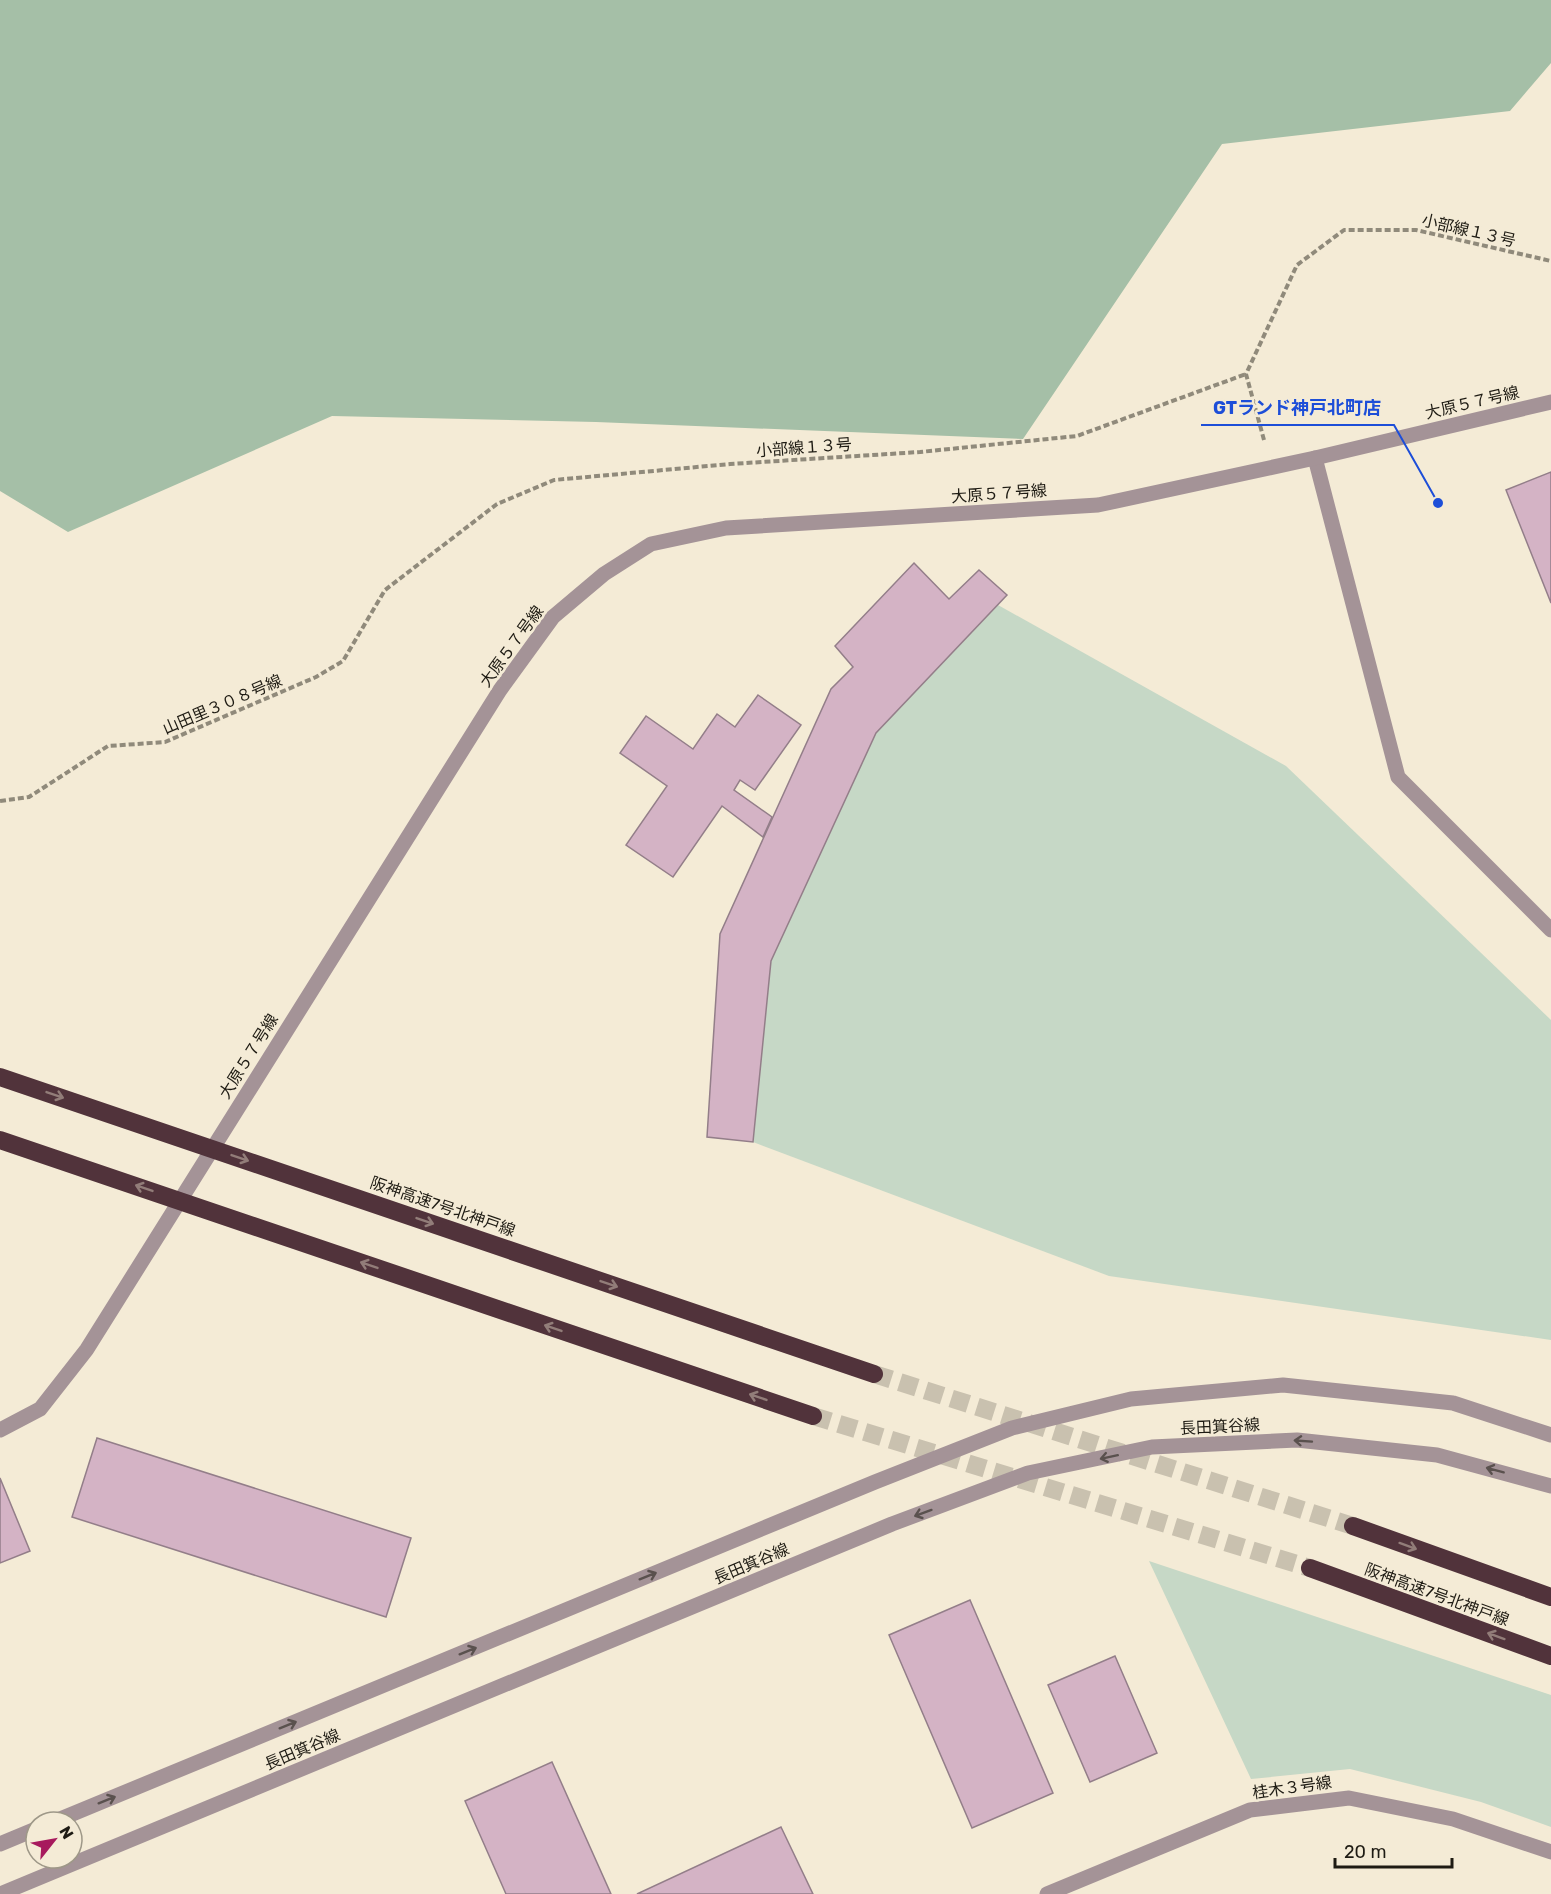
<svg xmlns="http://www.w3.org/2000/svg" width="1551" height="1894" viewBox="0 0 1551 1894" font-family="Rubik,'Noto Sans JP',sans-serif">
	<style>
		.green { fill: #c6d8c6 }
		.forest { fill: #a5bfa7 }
		.building { fill: #d4b3c5; stroke: #937e89; stroke-width: 1.5 }
		.lines { fill: none; stroke-linecap: round; stroke-linejoin: round }
		.motorway-tunnel { stroke: #c9c1af; stroke-width: 18; stroke-dasharray: 18 9; stroke-linecap: butt }
		.path { stroke: #908a7b; stroke-width: 4; stroke-dasharray: 6 3; stroke-linecap: butt }
		.minor { stroke: #a49397; stroke-width: 15 }
		.tertiary { stroke: #a49397; stroke-width: 15 }
		.motorway { stroke: #51333b; stroke-width: 18 }
		.oneway { stroke: #927d79 }
		.oneway2 { stroke: #5a514e }
		.labels { text-anchor: middle; stroke-width: 5; stroke-linejoin: round; paint-order: stroke }
		.street-label { font-size: 16px; fill: #1e1b13; stroke: #f4ebd6 }
		.leader { fill: none; stroke: #1d4ed8; stroke-width: 2 }
		.callout-dot { fill: #1d4ed8; stroke: #f4ebd6; stroke-width: 2 }
		.callout-label { font-size: 18px; text-anchor: middle; font-weight: bold; fill: #1d4ed8; stroke: #f4ebd6; stroke-width: 5; stroke-linejoin: round; paint-order: stroke }
	</style>
	<rect width="100%" height="100%" fill="#f4ebd6"/>
	<!-- green -->
	<g class="green">
		<polygon points="998,605 1286,766 1551,1020 1551,1340 1109,1276 753,1142 771,961 876,733"/>
		<polygon points="1149,1561 1551,1695 1551,1827 1481,1802 1350,1769 1251,1779"/>
	</g>
	<!-- forest -->
	<polygon class="forest" points="0,0 1551,0 1551,63 1510,111 1222,144 1023,439 596,422 332,416 68,532 0,491"/>
	<!-- building -->
	<g class="building">
		<polygon points="1551,472 1551,603 1506,490"/>
		<polygon points="914,563 949,599 979,570 1007,595 876,733 771,961 753,1142 707,1137 720,934 831,689 853,667 835,646"/>
		<polygon points="758,695 801,725 755,790 740,780 734,790 772,817 763,837 722,806 673,877 626,845 667,786 620,753 646,716 693,749 717,714 735,727"/>
		<polygon points="97,1438 411,1538 386,1617 72,1517"/>
		<polygon points="0,1478 30,1551 0,1563"/>
		<polygon points="970,1600 1053,1793 972,1828 889,1635"/>
		<polygon points="1115,1656 1157,1753 1090,1782 1048,1685"/>
		<polygon points="552,1762 611,1894 506,1894 465,1801"/>
		<polygon points="781,1827 813,1894 637,1894"/>
	</g>
	<g class="lines">
		<!-- motorway-tunnel -->
		<g class="motorway-tunnel">
			<polyline points="874,1374 1353,1526"/>
			<polyline points="813,1416 1310,1568"/>
		</g>
		<!-- path -->
		<g class="path">
			<polyline points="1264,440 1246,374 1297,265 1344,230 1416,230 1551,261"/>
			<polyline points="0,801 29,797 108,746 165,742 316,677 343,661 385,590 497,504 554,480 730,464 920,452 1077,436 1246,374"/>
		</g>
		<!-- minor -->
		<g class="minor">
			<polyline points="1315,458 1398,777 1551,930"/>
			<polyline points="0,1430 40,1409 87,1349 500,690 553,617 604,574 651,544 726,528 1098,505 1315,458 1551,402"/>
		</g>
		<!-- tertiary -->
		<g class="tertiary">
			<polyline points="53,1822 875,1482 1012,1428 1131,1399 1283,1385 1453,1403 1551,1435"/>
			<polyline points="0,1844 36,1829"/>
			<polyline points="0,1894 892,1524 1028,1473 1152,1447 1297,1440 1437,1455 1551,1486"/>
			<polyline points="1047,1894 1250,1810 1349,1798 1453,1819 1551,1852"/>
		</g>
		<!-- motorway -->
		<g class="motorway">
			<polyline points="0,1077 874,1374"/>
			<polyline points="0,1140 813,1416"/>
			<polyline points="1353,1526 1551,1597"/>
			<polyline points="1310,1568 1551,1656"/>
		</g>
	</g>
	<!-- one-way arrows -->
	<defs><path id="oneway-shaft" d="M-6 0H5M1.5-3L5.5 0L1.5 3" fill="none" stroke-width="1.6" stroke-linecap="round" stroke-linejoin="round" transform="scale(1.5)"/></defs>
	<g class="oneway">
		<use href="#oneway-shaft" transform="translate(55 1095) rotate(19)"/>
		<use href="#oneway-shaft" transform="translate(240 1158) rotate(19)"/>
		<use href="#oneway-shaft" transform="translate(144 1188) rotate(-161)"/>
		<use href="#oneway-shaft" transform="translate(425 1221) rotate(19)"/>
		<use href="#oneway-shaft" transform="translate(369 1265) rotate(-161)"/>
		<use href="#oneway-shaft" transform="translate(609 1284) rotate(19)"/>
		<use href="#oneway-shaft" transform="translate(553 1328) rotate(-161)"/>
		<use href="#oneway-shaft" transform="translate(758 1397) rotate(-161)"/>
		<use href="#oneway-shaft" transform="translate(1408 1546) rotate(20)"/>
		<use href="#oneway-shaft" transform="translate(1496 1636) rotate(-160)"/>
	</g>
	<g class="oneway2">
		<use href="#oneway-shaft" transform="translate(1303 1441) rotate(-176)"/>
		<use href="#oneway-shaft" transform="translate(1109 1457) rotate(168)"/>
		<use href="#oneway-shaft" transform="translate(1495 1470) rotate(-165)"/>
		<use href="#oneway-shaft" transform="translate(923 1513) rotate(160)"/>
		<use href="#oneway-shaft" transform="translate(648 1576) rotate(-22)"/>
		<use href="#oneway-shaft" transform="translate(468 1651) rotate(-22)"/>
		<use href="#oneway-shaft" transform="translate(288 1725) rotate(-22)"/>
		<use href="#oneway-shaft" transform="translate(107 1800) rotate(-22)"/>
	</g>
	<g class="labels">
		<!-- street labels -->
		<g class="street-label">
			<text transform="translate(1469 230) rotate(13)" y="6">小部線１３号</text>
			<text transform="translate(1472 402) rotate(-13)" y="6">大原５７号線</text>
			<text transform="translate(804 447) rotate(-4)" y="6">小部線１３号</text>
			<text transform="translate(999 493) rotate(-4)" y="6">大原５７号線</text>
			<text transform="translate(511 646) rotate(-54)" y="6">大原５７号線</text>
			<text transform="translate(222 704) rotate(-23)" y="6">山田里３０８号線</text>
			<text transform="translate(248 1056) rotate(-58)" y="6">大原５７号線</text>
			<text transform="translate(443 1206) rotate(19)" y="6">阪神高速7号北神戸線</text>
			<text transform="translate(1220 1426) rotate(-3)" y="6">長田箕谷線</text>
			<text transform="translate(751 1563) rotate(-23)" y="6">長田箕谷線</text>
			<text transform="translate(1437 1594) rotate(20)" y="6">阪神高速7号北神戸線</text>
			<text transform="translate(302 1749) rotate(-23)" y="6">長田箕谷線</text>
			<text transform="translate(1292 1787) rotate(-8)" y="6">桂木３号線</text>
		</g>
	</g>
	<!-- callouts -->
	<path class="leader" d="M1438 503L1394 425H1201"/>
	<circle class="callout-dot" cx="1438" cy="503" r="6"/>
	<g class="callout-label">
		<text x="1297" y="414">GTランド神戸北町店</text>
	</g>
	<!-- north arrow -->
	<g transform="translate(54 1840) rotate(59)"><circle r="28" fill="#f4ebd6" stroke="#9e9888" stroke-width="1.5"/>
	<path d="M0-4.5L10 22L0 15L-10 22Z" fill="#a71a5d"/>
	<text y="-9" font-size="16" font-weight="bold" text-anchor="middle" fill="#1e1b13">N</text>
	</g>
	<!-- scale -->
	<path d="M1335 1858v9h117v-9" fill="none" stroke="#1e1b13" stroke-width="3"/>
	<text x="1344" y="1858" font-size="18" fill="#1e1b13" stroke="#f4ebd6" stroke-width="4.5" paint-order="stroke">20 m</text>
</svg>
